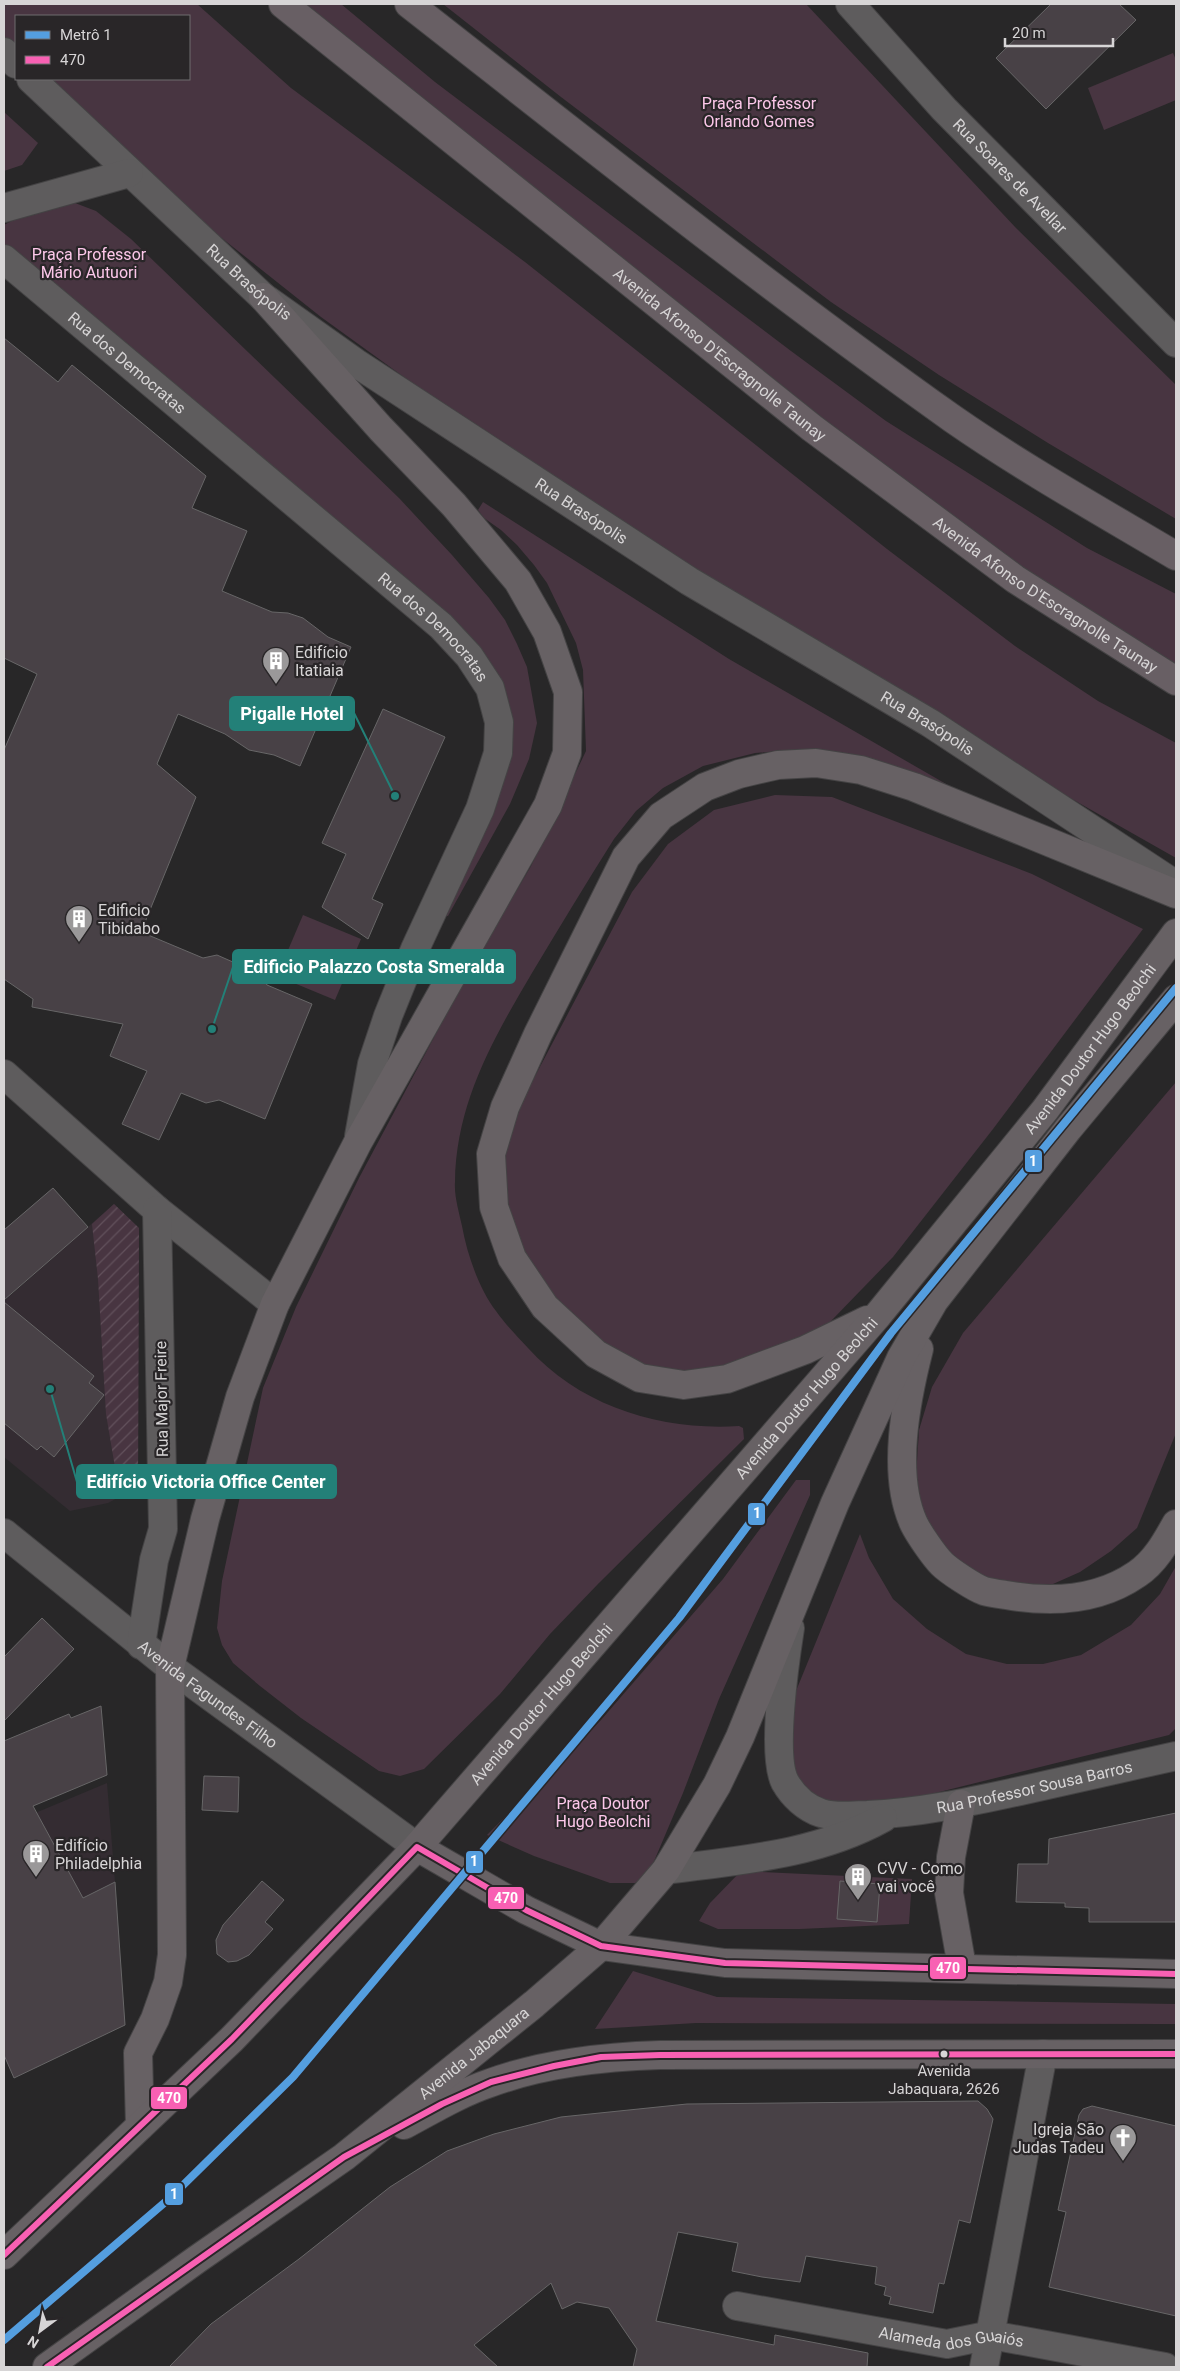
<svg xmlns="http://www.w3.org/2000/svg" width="1180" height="2371" viewBox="0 0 1180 2371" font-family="Roboto,sans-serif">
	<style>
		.built { fill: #342c32 }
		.green { fill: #483541 }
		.garden { fill: url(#garden-furrows) }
		.building { fill: #484146; stroke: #676667 }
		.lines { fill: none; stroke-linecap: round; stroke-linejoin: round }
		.minor-casing { stroke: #444344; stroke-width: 30 }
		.major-casing { stroke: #444344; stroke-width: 30 }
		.highway-casing { stroke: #444344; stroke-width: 30 }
		.minor { stroke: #5e5c5d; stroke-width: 28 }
		.major { stroke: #676164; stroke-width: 28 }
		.highway { stroke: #685f64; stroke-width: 28 }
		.bus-1-casing { stroke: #292628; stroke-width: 10 }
		.bus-1 { stroke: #f860b3; stroke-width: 6 }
		.metro-1-casing { stroke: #292628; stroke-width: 11 }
		.metro-1 { stroke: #549edf; stroke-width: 8 }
		.bus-dot { fill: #d7d5d6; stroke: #292628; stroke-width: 2 }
		.labels { text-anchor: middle; stroke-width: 4.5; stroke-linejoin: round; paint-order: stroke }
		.bus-label { font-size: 15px; fill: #d7d5d6; stroke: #292628 }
		.park-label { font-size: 16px; fill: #fcc7e9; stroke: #292628 }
		.street-label { font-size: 16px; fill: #d7d5d6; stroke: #292628 }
		.poi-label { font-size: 16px; fill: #d7d5d6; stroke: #292628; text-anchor: start }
		.leader { fill: none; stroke: #238078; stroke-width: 2 }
		.callout-dot { fill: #238078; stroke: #292628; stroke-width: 2 }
		.callout { fill: #238078; stroke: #238078; stroke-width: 2 }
		.callout-label { font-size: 18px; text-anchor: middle; font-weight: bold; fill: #fff }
		.line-badge { stroke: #292628; stroke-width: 2 }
		.badge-label { font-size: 14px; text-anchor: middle; font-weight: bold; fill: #fff }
	</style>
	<defs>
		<pattern id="garden-furrows" width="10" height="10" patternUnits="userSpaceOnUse" patternTransform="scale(1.25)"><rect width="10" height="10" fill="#483541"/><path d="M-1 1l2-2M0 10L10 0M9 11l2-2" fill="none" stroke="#62515c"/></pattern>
	</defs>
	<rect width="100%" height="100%" fill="#282728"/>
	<!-- built -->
	<g class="built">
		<polygon points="114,1204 139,1228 138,1487 108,1503 70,1511 4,1457 4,1301"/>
		<polygon points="107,1783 115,1882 4,1939 4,1826"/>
	</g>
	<!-- green -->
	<g class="green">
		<polygon points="4,4 197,4 291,88 525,262 887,549 1015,646 1098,701 1176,743 1176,858 1014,766 509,453 321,317 189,212 45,79 189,79 189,16 16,16 16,51 4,39"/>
		<polygon points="300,4 341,4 435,82 791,351 886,421 1087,548 1176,594 1176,673 1061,599 757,369"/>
		<polygon points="443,4 806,4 1016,228 1176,385 1176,519 1048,443 939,375 831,302 561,97"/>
		<polygon points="1173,53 1176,60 1176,100 1104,130 1088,88"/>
		<polygon points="4,112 38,143 22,165 4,171"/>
		<path d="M75,203l21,8 35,28 268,259 53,57 37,43 16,22 12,24 10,23 10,56 -8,36 -19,45 -62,112h-4l61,-218 -501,-445v-28c21,-12 47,-18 71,-22z"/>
		<path d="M483,502l246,157 231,133 -131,-38 -37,-4 -37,3 -52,13 -40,22 -27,23 -22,28c-28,44 -55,89 -82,134 -39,66 -76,130 -77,209 -1,14 4,30 7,44 5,28 17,63 34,85 9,13 21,25 32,37 53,59 134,83 211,78l4,2 1,11 -146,145 -48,50 -50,60 -76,75 -24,7 -21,-5 -78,-53 -41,-32 -27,-23 -11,-18 -5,-17 5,-47 41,-193 33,-81 63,-129 112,-210 60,-102 55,-115 -3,-81 -7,-27 -29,-60 -13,-18 -17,-20 -16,-15 -17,-12 -6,-8z"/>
		<polygon points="775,795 832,797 1032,874 1143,929 993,1129 893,1257 831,1321 783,1355 742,1369 656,1374 582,1335 520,1258 504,1196 506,1153 513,1118 632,892 668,844 714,810"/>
		<polygon points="303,915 361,939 335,1000 277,976"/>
		<polygon points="1176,1082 1176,1433 1137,1528 1111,1551 1080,1572 1053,1584 1016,1588 980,1580 954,1565 927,1531 915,1492 919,1430 932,1387 963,1333"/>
		<polygon points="796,1480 810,1480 810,1495 719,1699 683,1793 649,1873 635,1883 610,1883 534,1856 487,1835 601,1720 723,1579"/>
		<polygon points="860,1534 869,1558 893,1599 927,1629 966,1654 1007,1664 1043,1664 1081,1655 1131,1625 1160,1594 1176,1566 1176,1728 1169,1735 903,1801 807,1810 776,1740"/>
		<polygon points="741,1871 912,1879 909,1924 800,1929 718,1929 699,1921 710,1903"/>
		<polygon points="633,1971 717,1997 1176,2004 1176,2024 696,2023 595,2029"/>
	</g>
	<!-- garden -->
	<polygon class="garden" points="114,1204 139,1228 138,1487 120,1497 106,1414 98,1279 92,1224"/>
	<!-- building -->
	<g class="building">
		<polygon points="1051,4 1119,4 1136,20 1046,109 996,58"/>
		<polygon points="4,338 58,382 72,365 206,476 192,508 247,531 222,591 272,612 288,613 303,618 328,637 351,647 300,766 274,755 249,750 225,734 178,714 157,764 196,797 141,932 203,958 217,955 260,974 267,985 312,1004 265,1119 219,1100 206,1103 181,1093 159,1140 122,1124 147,1071 110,1056 123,1024 32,1007 33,999 4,979 4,750 37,674 4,658"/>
		<polygon points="383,709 445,737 372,899 383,904 368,939 322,907 346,854 322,843"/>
		<polygon points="53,1188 88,1227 4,1300 4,1230"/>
		<polygon points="4,1302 94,1376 89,1383 104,1395 54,1457 41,1446 37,1450 4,1423"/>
		<polygon points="42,1618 74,1649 4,1721 4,1657"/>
		<polygon points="101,1706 107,1775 33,1806 83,1898 115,1882 125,2025 14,2078 4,2055 4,1741 69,1714 71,1718"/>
		<polygon points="204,1776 239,1777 238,1812 202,1810"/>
		<polygon points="1176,1813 1176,1922 1089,1922 1089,1908 1065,1907 1065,1903 1016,1902 1018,1864 1048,1864 1049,1839"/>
		<polygon points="262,1881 284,1900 265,1922 273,1929 249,1955 237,1961 228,1962 217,1954 216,1940 223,1925"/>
		<polygon points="840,1881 880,1884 877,1922 837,1919"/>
		<polygon points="978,2101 987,2109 993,2119 970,2223 959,2220 944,2284 939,2283 933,2313 889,2304 891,2297 884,2295 886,2287 875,2284 877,2267 806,2256 800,2282 762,2277 732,2271 738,2243 678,2232 656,2321 774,2345 775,2335 868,2353 867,2367 633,2367 637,2349 609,2308 577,2302 562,2309 551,2283 474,2345 498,2367 169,2367 211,2324 299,2259 390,2187 447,2151 494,2134 561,2117 687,2104"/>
		<polygon points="1092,2106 1176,2126 1176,2316 1049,2287 1066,2212 1058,2210 1079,2115 1083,2109"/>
	</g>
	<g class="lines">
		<defs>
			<g id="minor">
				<path id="s1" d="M850,4l94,105 232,234"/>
				<polyline points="4,52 16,64"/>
				<path id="s2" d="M31,79l232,218 93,66 333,218 241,142 246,162"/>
				<polyline points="4,208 129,173"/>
				<path id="s3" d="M4,259l437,367 28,30 21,32 9,34 -1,31 -18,56 -65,140 -27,67 -16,48 -13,72"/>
				<polyline points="4,1074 157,1210 275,1304"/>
				<path id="s4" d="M4,1533l166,134 247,180"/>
				<path id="s5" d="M790,1628c-5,32 -19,127 -5,154 8,14 21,26 36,31 15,5 31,2 46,2 52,-2 103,-13 153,-24 52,-12 104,-23 156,-35"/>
				<polyline points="141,1645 154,1560 163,1529 157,1210"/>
				<path d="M666,1870c75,-10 150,-15 217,-52"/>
				<path id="s6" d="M737,2306l210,38 44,-9 174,32"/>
				<polyline points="984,2367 1043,2054"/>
			</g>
			<g id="major">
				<polyline points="867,1320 805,1350 727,1379 684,1385 640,1378 596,1354 545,1307 512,1258 494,1207 491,1154 505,1107 538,1034 626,857 661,816 705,787 739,774 778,765 816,763 861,770 914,787 1176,894"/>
				<path d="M919,1349c-13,51 -28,125 -5,175 5,10 20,32 28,40 7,7 33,24 42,27 7,2 15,3 22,4 45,8 92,6 131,-21 18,-12 29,-32 39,-50"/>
				<polyline points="961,1804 951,1857 949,1893 962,1967"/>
				<polyline points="417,1847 526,1910 601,1946 725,1963 1176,1974"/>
				<path d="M404,2125c28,-15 56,-32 86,-42 55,-20 113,-26 170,-28l516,-1"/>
				<polyline points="140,2126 138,2053 155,2019 168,1982 172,1955 170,1667 205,1519 240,1397 275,1304 358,1142 548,805 567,753 568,692 547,632 518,581 454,505 381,429 263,297"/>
				<path id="s7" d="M4,2255l228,-216 185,-192 461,-532 167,-205 131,-177"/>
				<path id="s8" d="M47,2367l149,-107 148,-103 190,-153 67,-58 65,-76 51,-85 23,-48 95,-234 66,-145 33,-57 134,-172 108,-130"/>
			</g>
			<g id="highway">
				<path id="s9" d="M283,4l529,424 203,151 161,102"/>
				<path d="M409,4c179,140 358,283 544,415 72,50 149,93 223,137"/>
			</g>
		</defs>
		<!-- minor casing -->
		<use href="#minor" class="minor-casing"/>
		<!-- major casing -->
		<use href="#major" class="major-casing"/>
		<!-- highway casing -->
		<use href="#highway" class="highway-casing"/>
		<!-- minor -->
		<use href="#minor" class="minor"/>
		<!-- major -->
		<use href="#major" class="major"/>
		<!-- highway -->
		<use href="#highway" class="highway"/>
		<defs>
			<g id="bus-1">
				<polyline points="4,2255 232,2039 417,1847 526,1910 601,1946 725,1963 1176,1974"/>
				<polyline points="47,2367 344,2157 442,2104 491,2082 554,2066 601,2057 660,2055 1176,2054"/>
			</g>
		</defs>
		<!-- bus-1 casing -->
		<use href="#bus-1" class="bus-1-casing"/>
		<!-- bus-1 -->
		<use href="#bus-1" class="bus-1"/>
		<defs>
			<polyline id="metro-1" points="4,2340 170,2198 293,2077 679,1618 891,1333 1176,988"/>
		</defs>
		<!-- metro-1 casing -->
		<use href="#metro-1" class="metro-1-casing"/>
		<!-- metro-1 -->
		<use href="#metro-1" class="metro-1"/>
	</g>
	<!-- icons -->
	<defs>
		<symbol id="building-pin" viewBox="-11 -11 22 30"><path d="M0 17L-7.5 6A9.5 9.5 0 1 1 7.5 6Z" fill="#9a9899" stroke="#292628"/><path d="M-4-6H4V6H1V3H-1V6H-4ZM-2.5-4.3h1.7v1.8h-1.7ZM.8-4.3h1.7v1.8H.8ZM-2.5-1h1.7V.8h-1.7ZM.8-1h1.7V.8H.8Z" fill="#fff"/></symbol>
		<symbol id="church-pin" viewBox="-11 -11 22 30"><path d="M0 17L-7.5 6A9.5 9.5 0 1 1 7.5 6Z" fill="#9a9899" stroke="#292628"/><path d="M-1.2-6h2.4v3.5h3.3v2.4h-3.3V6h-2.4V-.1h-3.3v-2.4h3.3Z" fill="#fff"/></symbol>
	</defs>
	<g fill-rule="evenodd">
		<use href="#building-pin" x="260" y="645" width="32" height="43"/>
		<use href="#building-pin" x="63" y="903" width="32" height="43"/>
		<use href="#building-pin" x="20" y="1838" width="32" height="43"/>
		<use href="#building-pin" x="842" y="1861" width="32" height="43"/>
		<use href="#church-pin" x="1107" y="2122" width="32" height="43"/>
	</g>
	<!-- markers -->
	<circle class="bus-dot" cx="944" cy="2054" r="4.5"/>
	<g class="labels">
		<!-- bus labels -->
		<g class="bus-label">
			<text x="944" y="2076">Avenida<tspan x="944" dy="18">Jabaquara, 2626</tspan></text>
		</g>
		<!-- park labels -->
		<g class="park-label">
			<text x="759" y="109">Praça Professor<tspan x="759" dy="18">Orlando Gomes</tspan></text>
			<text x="89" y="260">Praça Professor<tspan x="89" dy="18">Mário Autuori</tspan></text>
			<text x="603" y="1809">Praça Doutor<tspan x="603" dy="18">Hugo Beolchi</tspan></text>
		</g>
		<!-- street labels -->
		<g class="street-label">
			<text dy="6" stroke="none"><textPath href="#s1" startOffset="235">Rua Soares de Avellar</textPath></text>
			<text dy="6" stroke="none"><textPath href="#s2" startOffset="298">Rua Brasópolis</textPath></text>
			<text dy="6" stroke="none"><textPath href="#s9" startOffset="560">Avenida Afonso D'Escragnolle Taunay</textPath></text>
			<text dy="6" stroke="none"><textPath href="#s3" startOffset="161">Rua dos Democratas</textPath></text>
			<text dy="6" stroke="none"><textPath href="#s2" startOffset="702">Rua Brasópolis</textPath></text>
			<text dy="6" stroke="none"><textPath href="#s9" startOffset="965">Avenida Afonso D'Escragnolle Taunay</textPath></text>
			<text dy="6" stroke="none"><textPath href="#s3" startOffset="566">Rua dos Democratas</textPath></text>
			<text dy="6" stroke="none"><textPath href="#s2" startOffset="1108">Rua Brasópolis</textPath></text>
			<text dy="6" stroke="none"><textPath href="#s7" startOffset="1625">Avenida Doutor Hugo Beolchi</textPath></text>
			<text dy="6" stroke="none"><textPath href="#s7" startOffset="1175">Avenida Doutor Hugo Beolchi</textPath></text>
			<text transform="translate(161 1399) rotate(-91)" y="6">Rua Major Freire</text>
			<text dy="6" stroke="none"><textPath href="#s4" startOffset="260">Avenida Fagundes Filho</textPath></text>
			<text dy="6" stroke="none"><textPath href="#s7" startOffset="770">Avenida Doutor Hugo Beolchi</textPath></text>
			<text dy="6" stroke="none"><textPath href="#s5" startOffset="420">Rua Professor Sousa Barros</textPath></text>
			<text dy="6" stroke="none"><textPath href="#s8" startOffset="530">Avenida Jabaquara</textPath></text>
			<text dy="6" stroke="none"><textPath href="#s6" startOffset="218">Alameda dos Guaiós</textPath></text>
		</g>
		<!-- poi labels -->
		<g class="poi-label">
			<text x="295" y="658">Edifício<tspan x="295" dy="18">Itatiaia</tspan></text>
			<text x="98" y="916">Edificio<tspan x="98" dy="18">Tibidabo</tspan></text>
			<text x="55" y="1851">Edifício<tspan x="55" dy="18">Philadelphia</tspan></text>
			<text x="877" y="1874">CVV - Como<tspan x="877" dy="18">vai você</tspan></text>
			<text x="1104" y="2135" text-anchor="end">Igreja São<tspan x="1104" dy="18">Judas Tadeu</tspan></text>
		</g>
	</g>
	<!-- callouts -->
	<path class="leader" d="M395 796L354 713M212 1029L233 967M50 1389L77 1482"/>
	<g class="callout-dot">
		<circle cx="395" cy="796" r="5"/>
		<circle cx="212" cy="1029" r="5"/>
		<circle cx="50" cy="1389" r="5"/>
	</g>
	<g class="callout">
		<rect x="230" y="697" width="124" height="33" rx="5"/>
		<rect x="233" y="950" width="282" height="33" rx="5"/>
		<rect x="77" y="1465" width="259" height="33" rx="5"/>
	</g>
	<g class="callout-label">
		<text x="292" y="720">Pigalle Hotel</text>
		<text x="374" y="973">Edificio Palazzo Costa Smeralda</text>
		<text x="206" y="1488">Edifício Victoria Office Center</text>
	</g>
	<g class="line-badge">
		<rect x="1024" y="1149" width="19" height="24" rx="5" fill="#549edf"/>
		<rect x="747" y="1502" width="19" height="24" rx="5" fill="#549edf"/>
		<rect x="465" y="1850" width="19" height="24" rx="5" fill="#549edf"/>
		<rect x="487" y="1886" width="38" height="24" rx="5" fill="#f860b3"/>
		<rect x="929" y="1956" width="38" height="24" rx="5" fill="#f860b3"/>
		<rect x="150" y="2086" width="38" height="24" rx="5" fill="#f860b3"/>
		<rect x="164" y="2182" width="20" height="24" rx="5" fill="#549edf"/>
	</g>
	<g class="badge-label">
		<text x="1033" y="1166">1</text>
		<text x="757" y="1518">1</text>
		<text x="474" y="1866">1</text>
		<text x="506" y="1903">470</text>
		<text x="948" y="1973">470</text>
		<text x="169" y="2103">470</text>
		<text x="174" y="2199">1</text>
	</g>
	<!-- border -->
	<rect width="1180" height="2371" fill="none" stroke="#d7d5d6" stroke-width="10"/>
	<!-- legend -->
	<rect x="15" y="15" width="175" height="65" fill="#292628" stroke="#6f6c6e"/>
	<rect x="25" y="31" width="25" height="8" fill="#549edf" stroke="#6f6c6e"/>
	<text x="60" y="40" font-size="15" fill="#d7d5d6">Metrô 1</text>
	<rect x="25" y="56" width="25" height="8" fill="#f860b3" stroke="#6f6c6e"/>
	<text x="60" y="65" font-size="15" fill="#d7d5d6">470</text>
	<!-- north arrow -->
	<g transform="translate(40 2331) rotate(212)" stroke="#292628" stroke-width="4" paint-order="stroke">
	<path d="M0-4L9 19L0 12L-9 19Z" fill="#d7d5d6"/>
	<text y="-8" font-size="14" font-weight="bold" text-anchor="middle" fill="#d7d5d6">N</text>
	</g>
	<!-- scale -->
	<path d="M1005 38v8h108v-8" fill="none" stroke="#d7d5d6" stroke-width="2.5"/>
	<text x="1012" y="38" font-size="15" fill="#d7d5d6" stroke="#292628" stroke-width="4" paint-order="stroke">20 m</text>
</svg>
